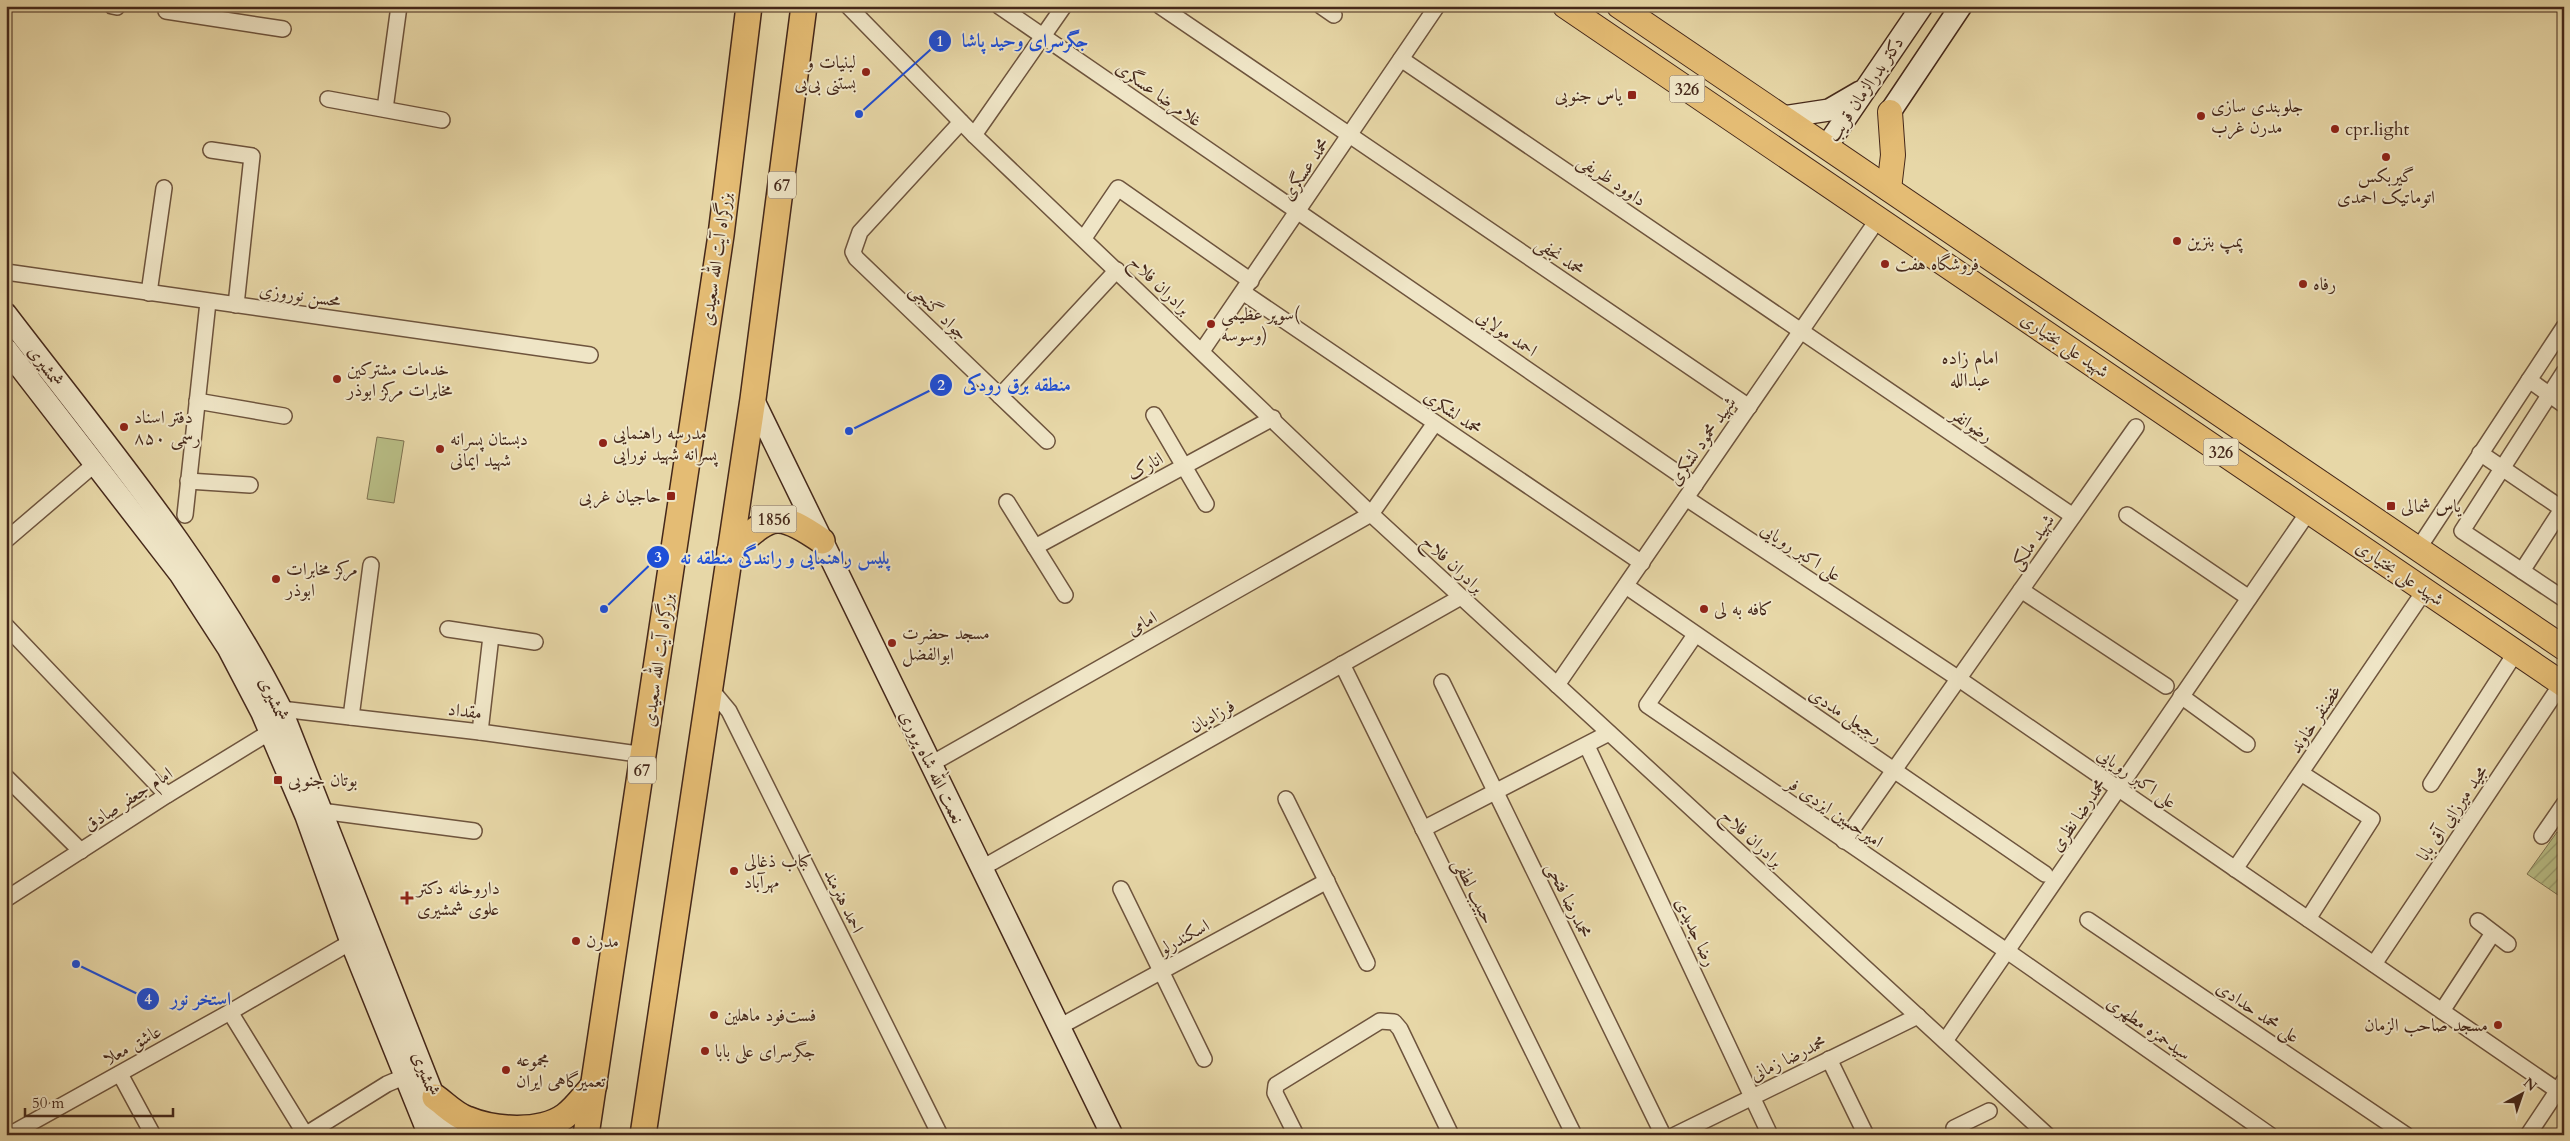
<svg xmlns="http://www.w3.org/2000/svg" width="2570" height="1141" viewBox="0 0 2570 1141" font-family="Cardo,Amiri,serif">
	<style>
		.garden { fill: url(#garden-furrows); stroke: #7e7250 }
		.pitch { fill: #b8bd85; stroke: #7e7250 }
		.lines { fill: none; stroke-linecap: round; stroke-linejoin: round }
		.minor-casing { stroke: #6e543d; stroke-width: 18 }
		.secondary-casing { stroke: #45281a; stroke-width: 24 }
		.primary-casing { stroke: #45281a; stroke-width: 26 }
		.trunk-casing { stroke: #45281a; stroke-width: 28 }
		.minor { stroke: #efe5c6; stroke-width: 15 }
		.secondary { stroke: #efe5c6; stroke-width: 21 }
		.primary { stroke: #e4bc74; stroke-width: 24 }
		.trunk { stroke: #e4bc74; stroke-width: 25 }
		.poi-dot { fill: #8f2418; stroke: #efe5c6; stroke-width: 2 }
		.labels { text-anchor: middle; stroke-width: 4; stroke-linejoin: round; paint-order: stroke }
		.shield { fill: #efe5c6; stroke: #78614e; stroke-width: 1 }
		.shield-label { font-size: 16px; font-weight: bold; fill: #45281a }
		.poi-label { font-size: 18px; fill: #45281a; stroke: #efe5c6; text-anchor: start }
		.street-label { font-size: 18px; fill: #45281a; stroke: #efe5c6 }
		.neighbourhood-label { font-size: 19px; fill: #45281a; stroke: #efe5c6 }
		.leader { fill: none; stroke: #1d4ed8; stroke-width: 2 }
		.callout-dot { fill: #1d4ed8; stroke: #efe5c6; stroke-width: 2 }
		.mark-label { font-size: 15px; text-anchor: middle; font-weight: bold; fill: #fff }
		.callout-label { font-size: 19px; text-anchor: middle; font-weight: bold; fill: #1d4ed8; stroke: #efe5c6; stroke-width: 4; stroke-linejoin: round; paint-order: stroke }
	</style>
	<defs>
		<pattern id="garden-furrows" width="10" height="10" patternUnits="userSpaceOnUse" patternTransform="scale(1.25)"><rect width="10" height="10" fill="#b8bd85"/><path d="M-1 1l2-2M0 10L10 0M9 11l2-2" fill="none" stroke="#979a6c"/></pattern>
	</defs>
	<rect width="100%" height="100%" fill="#e7d7a7"/>
	<filter id="stains"><feTurbulence type="fractalNoise" baseFrequency=".004" numOctaves="4"/><feColorMatrix values="0 0 0 0 .2 0 0 0 0 .09 0 0 0 0 .02 0 0 0 .5 -.17"/></filter>
	<radialGradient id="worn" r=".72"><stop offset=".6" stop-color="#630" stop-opacity="0"/><stop offset="1" stop-color="#630" stop-opacity=".3"/></radialGradient>
	<!-- garden -->
	<polygon class="garden" points="2557,832 2564,837 2564,887 2558,895 2527,874"/>
	<!-- pitch -->
	<polygon class="pitch" points="377,437 404,441 394,503 367,499"/>
	<g class="lines">
		<defs>
			<g id="minor">
				<polyline points="112,6 117,7"/>
				<polyline points="848,6 974,135 1371,514 2047,1135"/>
				<polyline points="999,6 1695,485"/>
				<polyline points="1160,6 1749,407"/>
				<polyline points="1321,6 1334,15"/>
				<polyline points="166,11 283,29"/>
				<polyline points="1401,59 2073,516"/>
				<polyline points="328,99 442,120"/>
				<polyline points="385,109 399,6"/>
				<polyline points="961,122 860,232 853,252 856,258 1000,396 1117,270"/>
				<polyline points="974,135 1064,6"/>
				<polyline points="211,150 252,156 236,305"/>
				<polyline points="1084,238 1118,188 1251,281"/>
				<polyline points="6,272 590,355"/>
				<polyline points="149,293 164,188"/>
				<polyline points="1244,293 1642,563"/>
				<polyline points="1202,351 1437,6"/>
				<polyline points="2564,372 2462,531 2564,599"/>
				<polyline points="2529,380 2564,405"/>
				<polyline points="1000,396 1047,441"/>
				<polyline points="197,401 284,416"/>
				<polyline points="1154,415 1206,504"/>
				<polyline points="2480,453 2564,510"/>
				<polyline points="188,481 250,485"/>
				<polyline points="1686,498 1959,679 2564,1095"/>
				<polyline points="1007,502 1065,595"/>
				<polyline points="185,515 208,302"/>
				<polyline points="2127,515 2249,598"/>
				<polyline points="6,540 96,463"/>
				<polyline points="1035,547 1273,418"/>
				<polyline points="2418,549 2564,327"/>
				<polyline points="2522,571 2564,506"/>
				<polyline points="1626,586 2045,874"/>
				<polyline points="2021,590 2166,686"/>
				<polyline points="6,626 167,795"/>
				<polyline points="448,629 535,642"/>
				<polyline points="1695,635 1647,705 2002,948"/>
				<polyline points="1342,664 1574,1135"/>
				<polyline points="1442,682 1663,1135"/>
				<polyline points="1557,685 1878,219"/>
				<polyline points="709,687 729,711 940,1135"/>
				<polyline points="2181,696 2247,744"/>
				<polyline points="281,709 480,732 645,755"/>
				<polyline points="351,717 371,565"/>
				<polyline points="480,732 491,636"/>
				<polyline points="1587,746 1770,1135"/>
				<polyline points="931,764 1371,514 1435,423"/>
				<polyline points="2301,773 2372,819 2308,919"/>
				<polyline points="6,777 81,851"/>
				<polyline points="2431,784 2516,652"/>
				<polyline points="1286,799 1367,963"/>
				<polyline points="321,811 474,831"/>
				<polyline points="1423,829 1609,733"/>
				<polyline points="2542,836 2564,804"/>
				<polyline points="1844,841 2136,427"/>
				<polyline points="982,868 1461,597"/>
				<polyline points="2235,869 2425,590"/>
				<polyline points="1121,889 1204,1059"/>
				<polyline points="6,899 167,795 270,732"/>
				<polyline points="2088,920 2406,1135"/>
				<polyline points="2478,921 2508,944"/>
				<polyline points="2007,951 2270,1135"/>
				<polyline points="2374,964 2562,683"/>
				<polyline points="2442,1011 2493,933"/>
				<polyline points="230,1012 305,1134"/>
				<polyline points="1059,1027 1327,881"/>
				<polyline points="1945,1041 2309,511"/>
				<polyline points="1829,1059 1866,1135"/>
				<polyline points="120,1074 153,1135"/>
				<polyline points="9,1135 230,1012 351,942"/>
				<polyline points="305,1135 387,1084 406,1076"/>
				<polyline points="1296,1135 1275,1093 1276,1085 1380,1021 1394,1022 1400,1029 1451,1135"/>
				<polyline points="1675,1135 1918,1016"/>
				<polyline points="1957,1135 1954,1128 1989,1111"/>
				<polyline points="2528,1135 2564,1081"/>
			</g>
			<g id="secondary">
				<polyline points="1890,112 1961,6"/>
				<polyline points="1783,117 1829,110 1860,92"/>
				<polyline points="1826,147 1922,6"/>
				<path d="M6,314c97,127 203,252 275,395l168,426"/>
				<polyline points="6,349 180,574 228,648 262,713 306,816 351,942 429,1135"/>
				<polyline points="753,399 1112,1135"/>
			</g>
			<g id="primary">
				<polyline points="1565,6 2564,685"/>
				<polyline points="1619,6 2564,648"/>
				<polyline points="1889,189 1893,155 1890,112"/>
			</g>
			<g id="trunk">
				<path d="M730,551c42,-35 44,-43 92,-10"/>
				<path d="M435,1097c10,7 20,18 32,22 26,11 73,15 98,-3 10,-7 20,-21 29,-31"/>
				<polyline points="586,1135 721,235 749,6"/>
				<polyline points="643,1135 753,399 804,6"/>
			</g>
		</defs>
		<!-- minor casing -->
		<use href="#minor" class="minor-casing"/>
		<!-- secondary casing -->
		<use href="#secondary" class="secondary-casing"/>
		<!-- primary casing -->
		<use href="#primary" class="primary-casing"/>
		<!-- trunk casing -->
		<use href="#trunk" class="trunk-casing"/>
		<!-- minor -->
		<use href="#minor" class="minor"/>
		<!-- secondary -->
		<use href="#secondary" class="secondary"/>
		<!-- primary -->
		<use href="#primary" class="primary"/>
		<!-- trunk -->
		<use href="#trunk" class="trunk"/>
	</g>
	<!-- markers -->
	<g class="poi-dot">
		<circle cx="866" cy="72" r="5"/>
		<rect x="1627" y="90" width="10" height="10" rx="2.5"/>
		<circle cx="2201" cy="116" r="5"/>
		<circle cx="2335" cy="129" r="5"/>
		<circle cx="2386" cy="157" r="5"/>
		<circle cx="2177" cy="241" r="5"/>
		<circle cx="1885" cy="264" r="5"/>
		<circle cx="2303" cy="284" r="5"/>
		<circle cx="1211" cy="324" r="5"/>
		<circle cx="337" cy="379" r="5"/>
		<circle cx="124" cy="427" r="5"/>
		<circle cx="603" cy="443" r="5"/>
		<circle cx="440" cy="449" r="5"/>
		<rect x="666" y="491" width="10" height="10" rx="2.5"/>
		<rect x="2386" y="501" width="10" height="10" rx="2.5"/>
		<circle cx="276" cy="579" r="5"/>
		<circle cx="1704" cy="609" r="5"/>
		<circle cx="892" cy="643" r="5"/>
		<rect x="273" y="775" width="10" height="10" rx="2.5"/>
		<circle cx="734" cy="871" r="5"/>
		<path d="M404.5 890.5h5v5h5v5h-5v5h-5v-5h-5v-5h5z"/>
		<circle cx="576" cy="941" r="5"/>
		<circle cx="714" cy="1015" r="5"/>
		<circle cx="2498" cy="1025" r="5"/>
		<circle cx="705" cy="1051" r="5"/>
		<circle cx="506" cy="1070" r="5"/>
	</g>
	<g class="labels">
		<!-- shield labels -->
		<g class="shield">
			<rect x="1669.5" y="75.5" width="35" height="27" rx="4"/>
			<rect x="768" y="171.5" width="28" height="27" rx="4"/>
			<rect x="2203.5" y="438.5" width="35" height="27" rx="4"/>
			<rect x="751.5" y="505.5" width="45" height="27" rx="4"/>
			<rect x="628" y="756.5" width="28" height="27" rx="4"/>
		</g>
		<g class="shield-label">
			<text x="1687" y="95">326</text>
			<text x="782" y="191">67</text>
			<text x="2221" y="458">326</text>
			<text x="774" y="525">1856</text>
			<text x="642" y="776">67</text>
		</g>
		<!-- poi labels -->
		<g class="poi-label">
			<text x="856" y="68" text-anchor="end">لبنیات و<tspan x="856" dy="21">بستنی بی‌بی</tspan></text>
			<text x="1622" y="101" text-anchor="end">یاس جنوبی</text>
			<text x="2211" y="112">جلوبندی سازی<tspan x="2211" dy="21">مدرن غرب</tspan></text>
			<text x="2345" y="135">cpr.light</text>
			<text x="2386" y="182" text-anchor="middle">گیربکس<tspan x="2386" dy="21">اتوماتیک احمدی</tspan></text>
			<text x="2187" y="247">پمپ بنزین</text>
			<text x="1895" y="270">فروشگاه هفت</text>
			<text x="2313" y="290">رفاه</text>
			<text x="1221" y="320">سوپر عظیمی(<tspan x="1221" dy="21">وسوسه)</tspan></text>
			<text x="347" y="375">خدمات مشترکین<tspan x="347" dy="21">مخابرات مرکز ابوذر</tspan></text>
			<text x="134" y="423">دفتر اسناد<tspan x="134" dy="21">رسمی ۸۵۰</tspan></text>
			<text x="613" y="439">مدرسه راهنمایی<tspan x="613" dy="21">پسرانه شهید نورایی</tspan></text>
			<text x="450" y="445">دبستان پسرانه<tspan x="450" dy="21">شهید ایمانی</tspan></text>
			<text x="661" y="502" text-anchor="end">حاجیان غربی</text>
			<text x="2401" y="512">یاس شمالی</text>
			<text x="286" y="575">مرکز مخابرات<tspan x="286" dy="21">ابوذر</tspan></text>
			<text x="1714" y="615">کافه به لی</text>
			<text x="902" y="639">مسجد حضرت<tspan x="902" dy="21">ابوالفضل</tspan></text>
			<text x="288" y="786">بوتان جنوبی</text>
			<text x="744" y="867">کباب ذغالی<tspan x="744" dy="21">مهرآباد</tspan></text>
			<text x="417" y="894">داروخانه دکتر<tspan x="417" dy="21">علوی شمشیری</tspan></text>
			<text x="586" y="947">مدرن</text>
			<text x="724" y="1021">فست‌فود ماهلین</text>
			<text x="2488" y="1031" text-anchor="end">مسجد صاحب الزمان</text>
			<text x="715" y="1057">جگرسرای علی بابا</text>
			<text x="516" y="1066">مجموعه<tspan x="516" dy="21">تعمیرگاهی ایران</tspan></text>
		</g>
		<!-- street labels -->
		<g class="street-label">
			<text transform="translate(1865 89) rotate(-56)" y="6">دکتر بدرالزمان قریب</text>
			<text transform="translate(1159 94) rotate(35)" y="6">غلامرضا عسگری</text>
			<text transform="translate(1305 169) rotate(-56)" y="6">محمد عسگری</text>
			<text transform="translate(1612 180) rotate(34)" y="6">داوود ظریفی</text>
			<text transform="translate(1560 256) rotate(34)" y="6">محمد نجفی</text>
			<text transform="translate(716 259) rotate(-82)" y="6">بزرگراه آیت الله سعیدی</text>
			<text transform="translate(1160 285) rotate(44)" y="6">برادران فلاح</text>
			<text transform="translate(300 295) rotate(8)" y="6">محسن نوروزی</text>
			<text transform="translate(939 312) rotate(44)" y="6">جواد گنجی</text>
			<text transform="translate(1507 333) rotate(34)" y="6">احمد مولایی</text>
			<text transform="translate(2065 345) rotate(34)" y="6">شهید علی بختیاری</text>
			<text transform="translate(46 366) rotate(53)" y="6">شمشیری</text>
			<text transform="translate(1453 412) rotate(34)" y="6">محمد لشکری</text>
			<text transform="translate(1972 425) rotate(34)" y="6">رضوانفر</text>
			<text transform="translate(1702 441) rotate(-55)" y="6">شهید محمود لشکری</text>
			<text transform="translate(1145 466) rotate(-29)" y="6">انارک</text>
			<text transform="translate(2032 542) rotate(-55)" y="6">شهید ملکی</text>
			<text transform="translate(1801 552) rotate(33)" y="6">علی اکبر رویایی</text>
			<text transform="translate(1453 564) rotate(43)" y="6">برادران فلاح</text>
			<text transform="translate(2400 573) rotate(34)" y="6">شهید علی بختیاری</text>
			<text transform="translate(1142 623) rotate(-29)" y="6">امامی</text>
			<text transform="translate(658 660) rotate(-82)" y="6">بزرگراه آیت الله سعیدی</text>
			<text transform="translate(274 699) rotate(65)" y="6">شمشیری</text>
			<text transform="translate(465 711) rotate(7)" y="6">مقداد</text>
			<text transform="translate(1846 715) rotate(34)" y="6">رجبعلی مددی</text>
			<text transform="translate(1212 716) rotate(-30)" y="6">فرزادیان</text>
			<text transform="translate(2315 719) rotate(-56)" y="6">غضنفر خاوند</text>
			<text transform="translate(932 767) rotate(64)" y="6">نعمت الله شاه پروری</text>
			<text transform="translate(2137 778) rotate(35)" y="6">علی اکبر رویایی</text>
			<text transform="translate(128 799) rotate(-33)" y="6">امام جعفر صادق</text>
			<text transform="translate(1835 812) rotate(34)" y="6">امیرحسین ایزدی فر</text>
			<text transform="translate(2452 813) rotate(-56)" y="6">مجید میرزایی آق بابا</text>
			<text transform="translate(2078 815) rotate(-55)" y="6">محمدرضا نظری</text>
			<text transform="translate(1752 838) rotate(43)" y="6">برادران فلاح</text>
			<text transform="translate(1474 891) rotate(64)" y="6">حبیب لطفی</text>
			<text transform="translate(1569 900) rotate(64)" y="6">محمدرضا فتحی</text>
			<text transform="translate(844 901) rotate(64)" y="6">احمد هنرمند</text>
			<text transform="translate(1696 932) rotate(65)" y="6">رضا جدیدی</text>
			<text transform="translate(1184 937) rotate(-29)" y="6">اسکندرلو</text>
			<text transform="translate(2258 1012) rotate(34)" y="6">علی محمد حدادی</text>
			<text transform="translate(2149 1028) rotate(35)" y="6">سیدحمزه مطهری</text>
			<text transform="translate(132 1045) rotate(-29)" y="6">عاشق معلا</text>
			<text transform="translate(1788 1058) rotate(-26)" y="6">محمدرضا زمانی</text>
			<text transform="translate(426 1074) rotate(69)" y="6">شمشیری</text>
		</g>
		<!-- neighbourhood labels -->
		<g class="neighbourhood-label">
			<text x="1970" y="364">امام زاده<tspan x="1970" dy="22">عبدالله</tspan></text>
		</g>
	</g>
	<!-- callouts -->
	<path class="leader" d="M859 114L940 41M849 431L941 385M604 609L658 557M76 964L148 999"/>
	<g class="callout-dot">
		<circle cx="859" cy="114" r="5"/>
		<circle cx="849" cy="431" r="5"/>
		<circle cx="604" cy="609" r="5"/>
		<circle cx="76" cy="964" r="5"/>
		<circle cx="940" cy="41" r="12"/>
		<circle cx="941" cy="385" r="12"/>
		<circle cx="658" cy="557" r="12"/>
		<circle cx="148" cy="999" r="12"/>
	</g>
	<g class="mark-label">
		<text x="940" y="46">1</text>
		<text x="941" y="390">2</text>
		<text x="658" y="562">3</text>
		<text x="148" y="1004">4</text>
	</g>
	<g class="callout-label">
		<text x="1025" y="47">جگرسرای وحید پاشا</text>
		<text x="1017" y="391">منطقه برق رودکی</text>
		<text x="785" y="564">پلیس راهنمایی و رانندگی منطقه نه</text>
		<text x="201" y="1005">استخر نور</text>
	</g>
	<!-- margin -->
	<rect width="2570" height="1141" fill="none" stroke="#e7d7a7" stroke-width="25"/>
	<rect x="8" y="8" width="2555" height="1126" fill="none" stroke="#45281a" stroke-width="2.5"/>
	<rect x="12" y="12" width="2545" height="1116" fill="none" stroke="#45281a"/>
	<!-- north arrow -->
	<g transform="translate(2522 1094) rotate(40)" stroke="#efe5c6" stroke-width="4" paint-order="stroke">
	<path d="M0-4L9 19L0 12L-9 19Z" fill="#45281a"/>
	<text y="-8" font-size="14" font-weight="bold" text-anchor="middle" fill="#45281a">N</text>
	</g>
	<!-- scale -->
	<path d="M25 1108v8h148v-8" fill="none" stroke="#45281a" stroke-width="2.5"/>
	<text x="32" y="1108" font-size="15" fill="#45281a" stroke="#efe5c6" stroke-width="4" paint-order="stroke">50 m</text>
	<rect width="100%" height="100%" filter="url(#stains)"/>
	<rect width="100%" height="100%" fill="url(#worn)"/>
</svg>
